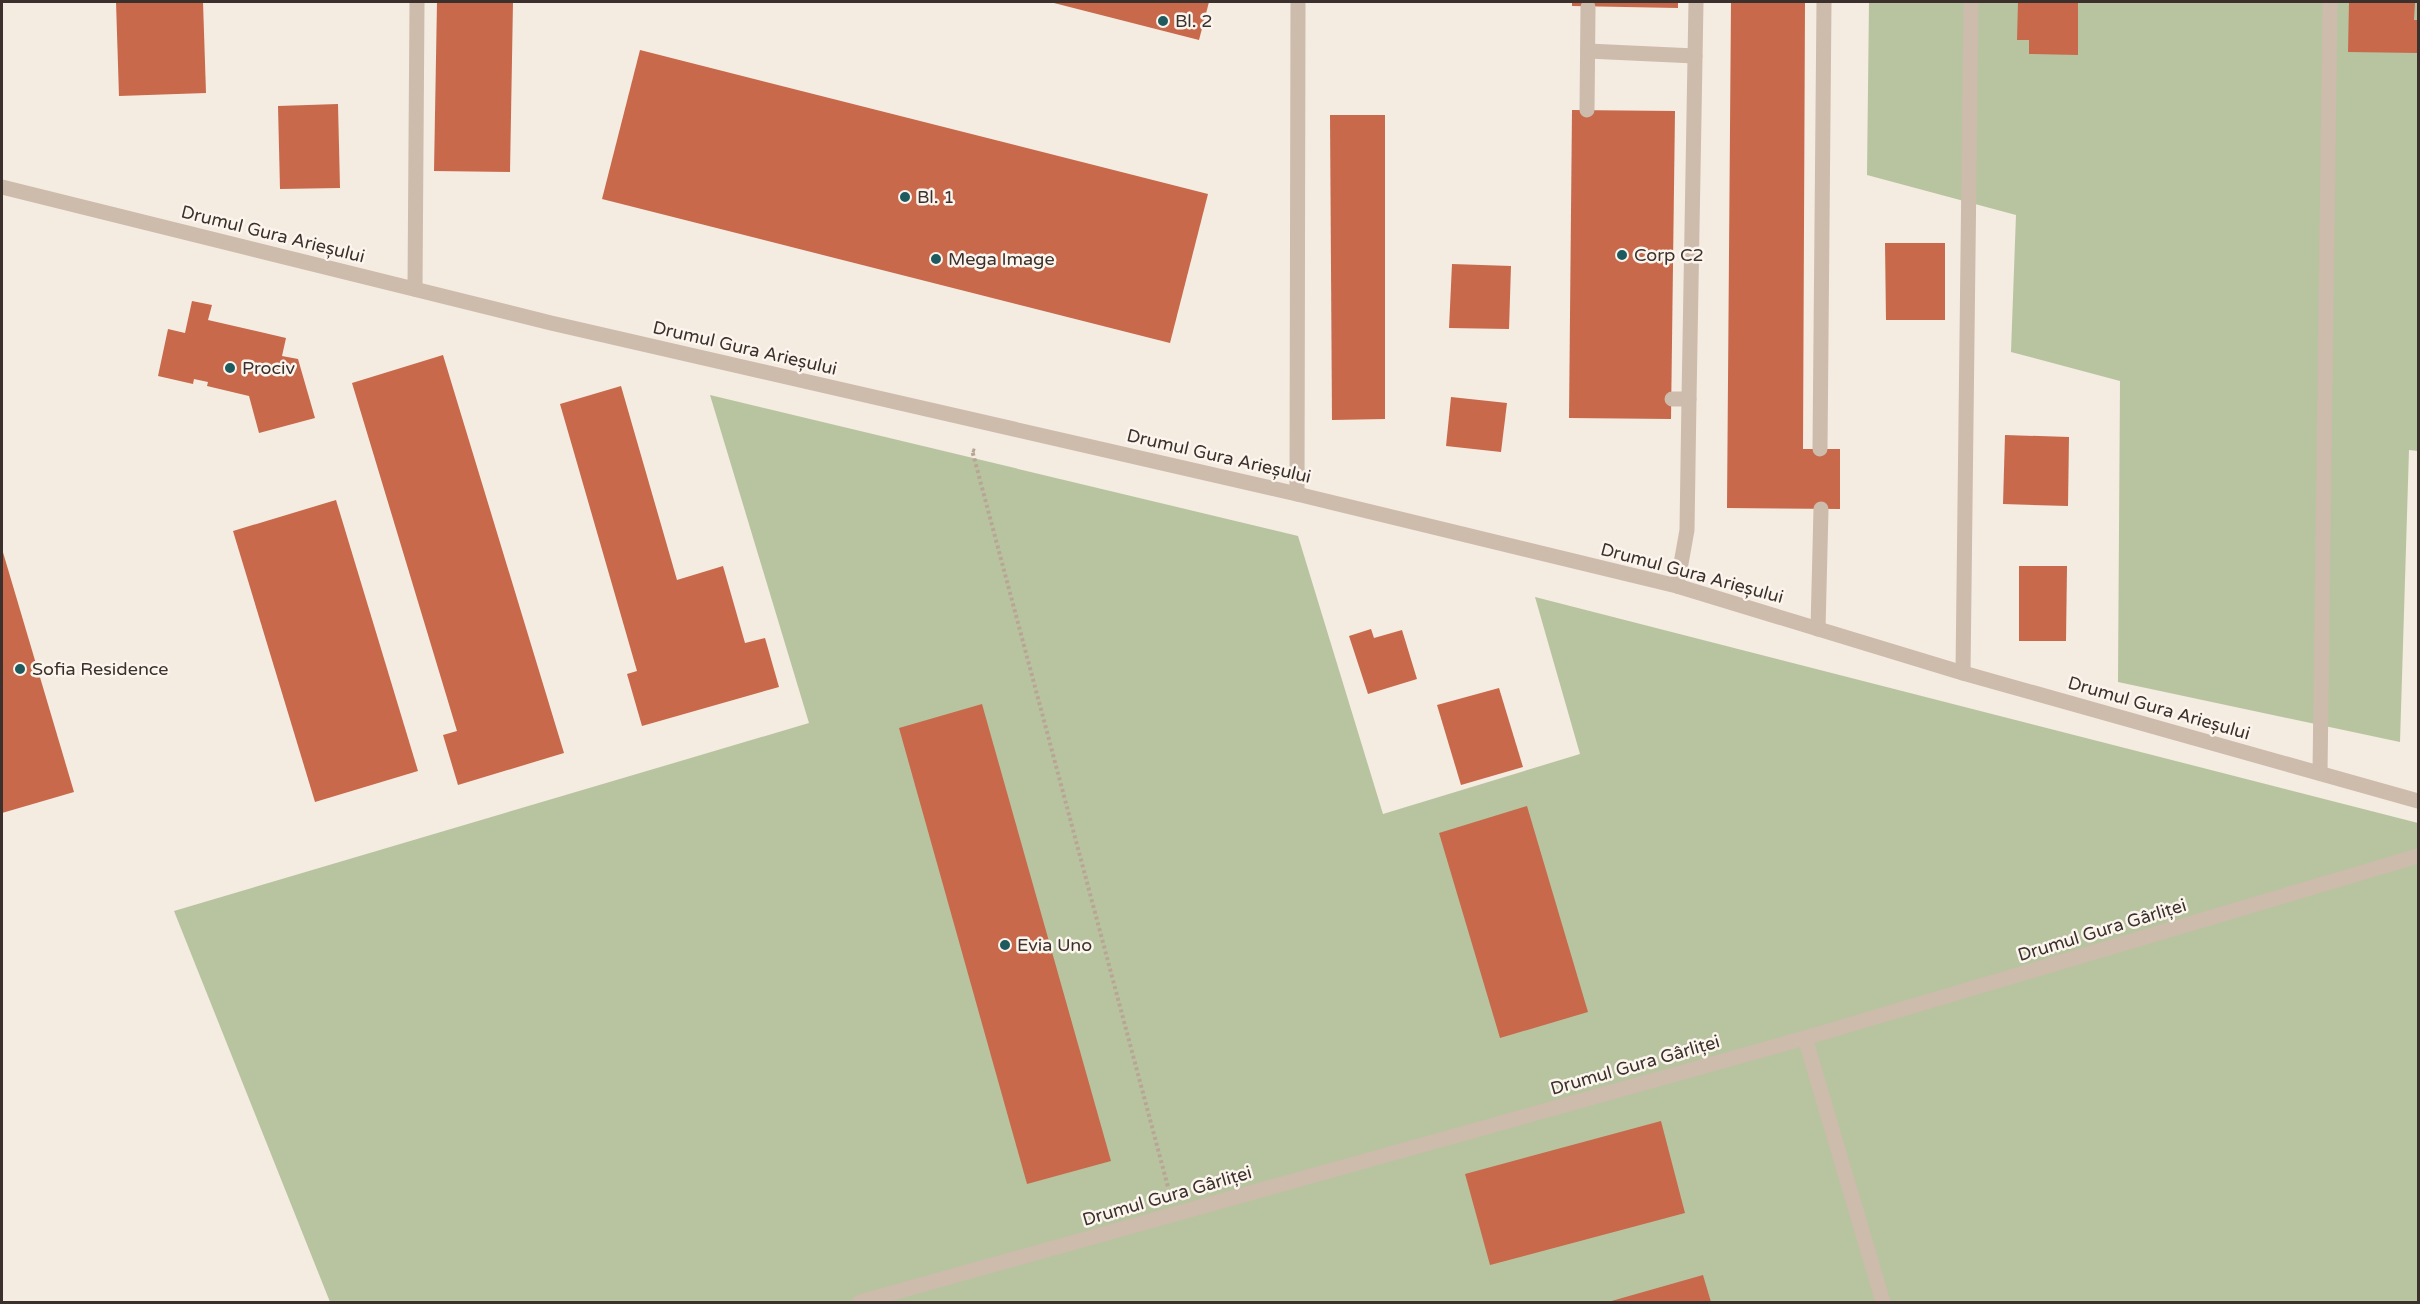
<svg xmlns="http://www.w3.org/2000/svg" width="2420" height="1304" viewBox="0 0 2420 1304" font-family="'Varela Round',sans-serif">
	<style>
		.green { fill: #b8c4a0 }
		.building { fill: #c8694b }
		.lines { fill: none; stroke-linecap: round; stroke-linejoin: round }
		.path { stroke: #b9a596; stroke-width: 4; stroke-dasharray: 3 3; stroke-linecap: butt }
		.service { stroke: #cdbbac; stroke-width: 15 }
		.minor { stroke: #cdbbac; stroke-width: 15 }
		.poi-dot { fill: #1f5a5e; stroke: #fbf5ee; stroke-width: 2 }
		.labels { text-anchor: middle; stroke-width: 5; stroke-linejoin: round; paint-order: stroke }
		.poi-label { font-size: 18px; fill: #3b302b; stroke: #fbf5ee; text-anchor: start }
		.street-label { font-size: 18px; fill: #3b302b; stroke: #fbf5ee }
	</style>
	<rect width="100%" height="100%" fill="#f4ebe1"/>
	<!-- green -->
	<g class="green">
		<polygon points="1869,2 2418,2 2418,451 2409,450 2400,742 2118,682 2120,381 2011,352 2016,215 1867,175"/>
		<polygon points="710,395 1298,536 1383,814 1580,754 1535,597 2418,823 2418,1302 330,1302 174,911 809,723"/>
	</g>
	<!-- building -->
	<g class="building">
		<polygon points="116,2 203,2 206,93 119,96"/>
		<polygon points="437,2 513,2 510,172 434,171"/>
		<polygon points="1050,2 1209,2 1199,40"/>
		<polygon points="1572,2 1678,2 1678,8 1572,6"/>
		<polygon points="1731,2 1805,2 1803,449 1840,449 1840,509 1727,508"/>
		<polygon points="2018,2 2078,2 2078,55 2029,54 2029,40 2017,40"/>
		<polygon points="2349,2 2415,2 2414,20 2418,20 2418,53 2348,52"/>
		<polygon points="640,50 1208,194 1170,343 602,199"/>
		<polygon points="338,104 340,188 280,189 278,106"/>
		<polygon points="1572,110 1675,111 1671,419 1569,418"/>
		<polygon points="1330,115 1385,115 1385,419 1332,420"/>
		<polygon points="1885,243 1945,243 1945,320 1886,320"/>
		<polygon points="1452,264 1511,266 1509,329 1449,328"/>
		<polygon points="192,301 212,305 208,320 286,338 282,356 298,359 315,418 259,433 249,396 207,386 208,382 194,379 193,384 158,376 168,329 185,333"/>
		<polygon points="443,355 564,753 458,785 443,735 457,731 352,383"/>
		<polygon points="621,386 677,580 723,566 745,643 765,638 779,687 642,726 627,674 637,671 560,404"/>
		<polygon points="1451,397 1507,403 1501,452 1446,446"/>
		<polygon points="2005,435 2069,437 2068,506 2003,504"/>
		<polygon points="336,500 418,771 315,802 233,531"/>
		<polygon points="2,549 74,792 2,813"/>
		<polygon points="2019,566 2067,566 2066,641 2019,641"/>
		<polygon points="1371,629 1374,638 1402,630 1417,679 1368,694 1349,636"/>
		<polygon points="1499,688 1523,767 1461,785 1437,705"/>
		<polygon points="982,704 1111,1161 1027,1184 899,728"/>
		<polygon points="1527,806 1588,1012 1500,1038 1439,833"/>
		<polygon points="1661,1121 1685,1213 1490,1265 1465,1174"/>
		<polygon points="1703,1275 1711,1302 1608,1302"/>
	</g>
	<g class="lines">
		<!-- path -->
		<polyline class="path" points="975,451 972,450 1168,1187"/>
		<!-- service -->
		<g class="service">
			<polyline points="1588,51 1695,56"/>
			<polyline points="1587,110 1588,7"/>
			<polyline points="415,289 417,2"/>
			<polyline points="1672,399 1689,399 1696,2"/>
			<polyline points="1820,449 1824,2"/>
			<polyline points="1677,586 1687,530 1689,399"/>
			<polyline points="1818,629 1821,509"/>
		</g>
		<!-- minor -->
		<g class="minor">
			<polyline points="2,187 551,323 1297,494 1677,586 1963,673 2418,801"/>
			<polyline points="1297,494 1298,2"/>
			<polyline points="1963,673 1971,2"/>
			<polyline points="2320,773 2330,2"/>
			<polyline points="1805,1038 1883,1302"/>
			<polyline points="860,1302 1805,1038 2418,856"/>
		</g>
	</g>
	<!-- markers -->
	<g class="poi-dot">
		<circle cx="1163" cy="21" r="6"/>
		<circle cx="905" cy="197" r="6"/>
		<circle cx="1622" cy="255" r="6"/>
		<circle cx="936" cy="259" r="6"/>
		<circle cx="230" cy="368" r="6"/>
		<circle cx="20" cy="669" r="6"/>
		<circle cx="1005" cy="945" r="6"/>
	</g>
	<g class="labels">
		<!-- poi labels -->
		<g class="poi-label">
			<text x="1175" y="27">Bl. 2</text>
			<text x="917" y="203">Bl. 1</text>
			<text x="1634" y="261">Corp C2</text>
			<text x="948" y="265">Mega Image</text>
			<text x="242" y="374">Prociv</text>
			<text x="32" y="675">Sofia Residence</text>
			<text x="1017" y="951">Evia Uno</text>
		</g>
		<!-- street labels -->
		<g class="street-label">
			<text transform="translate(273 234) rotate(14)" y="6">Drumul Gura Arieșului</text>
			<text transform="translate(745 348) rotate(13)" y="6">Drumul Gura Arieșului</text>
			<text transform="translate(1219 456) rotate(13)" y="6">Drumul Gura Arieșului</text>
			<text transform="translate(1692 573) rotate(15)" y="6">Drumul Gura Arieșului</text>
			<text transform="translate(2159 708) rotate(16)" y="6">Drumul Gura Arieșului</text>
			<text transform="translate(2102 930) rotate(-17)" y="6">Drumul Gura Gârliței</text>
			<text transform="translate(1635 1065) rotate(-16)" y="6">Drumul Gura Gârliței</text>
			<text transform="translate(1167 1196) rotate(-16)" y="6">Drumul Gura Gârliței</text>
		</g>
	</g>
	<!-- border -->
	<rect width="2420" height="1304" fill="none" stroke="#3b302b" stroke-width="6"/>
</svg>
